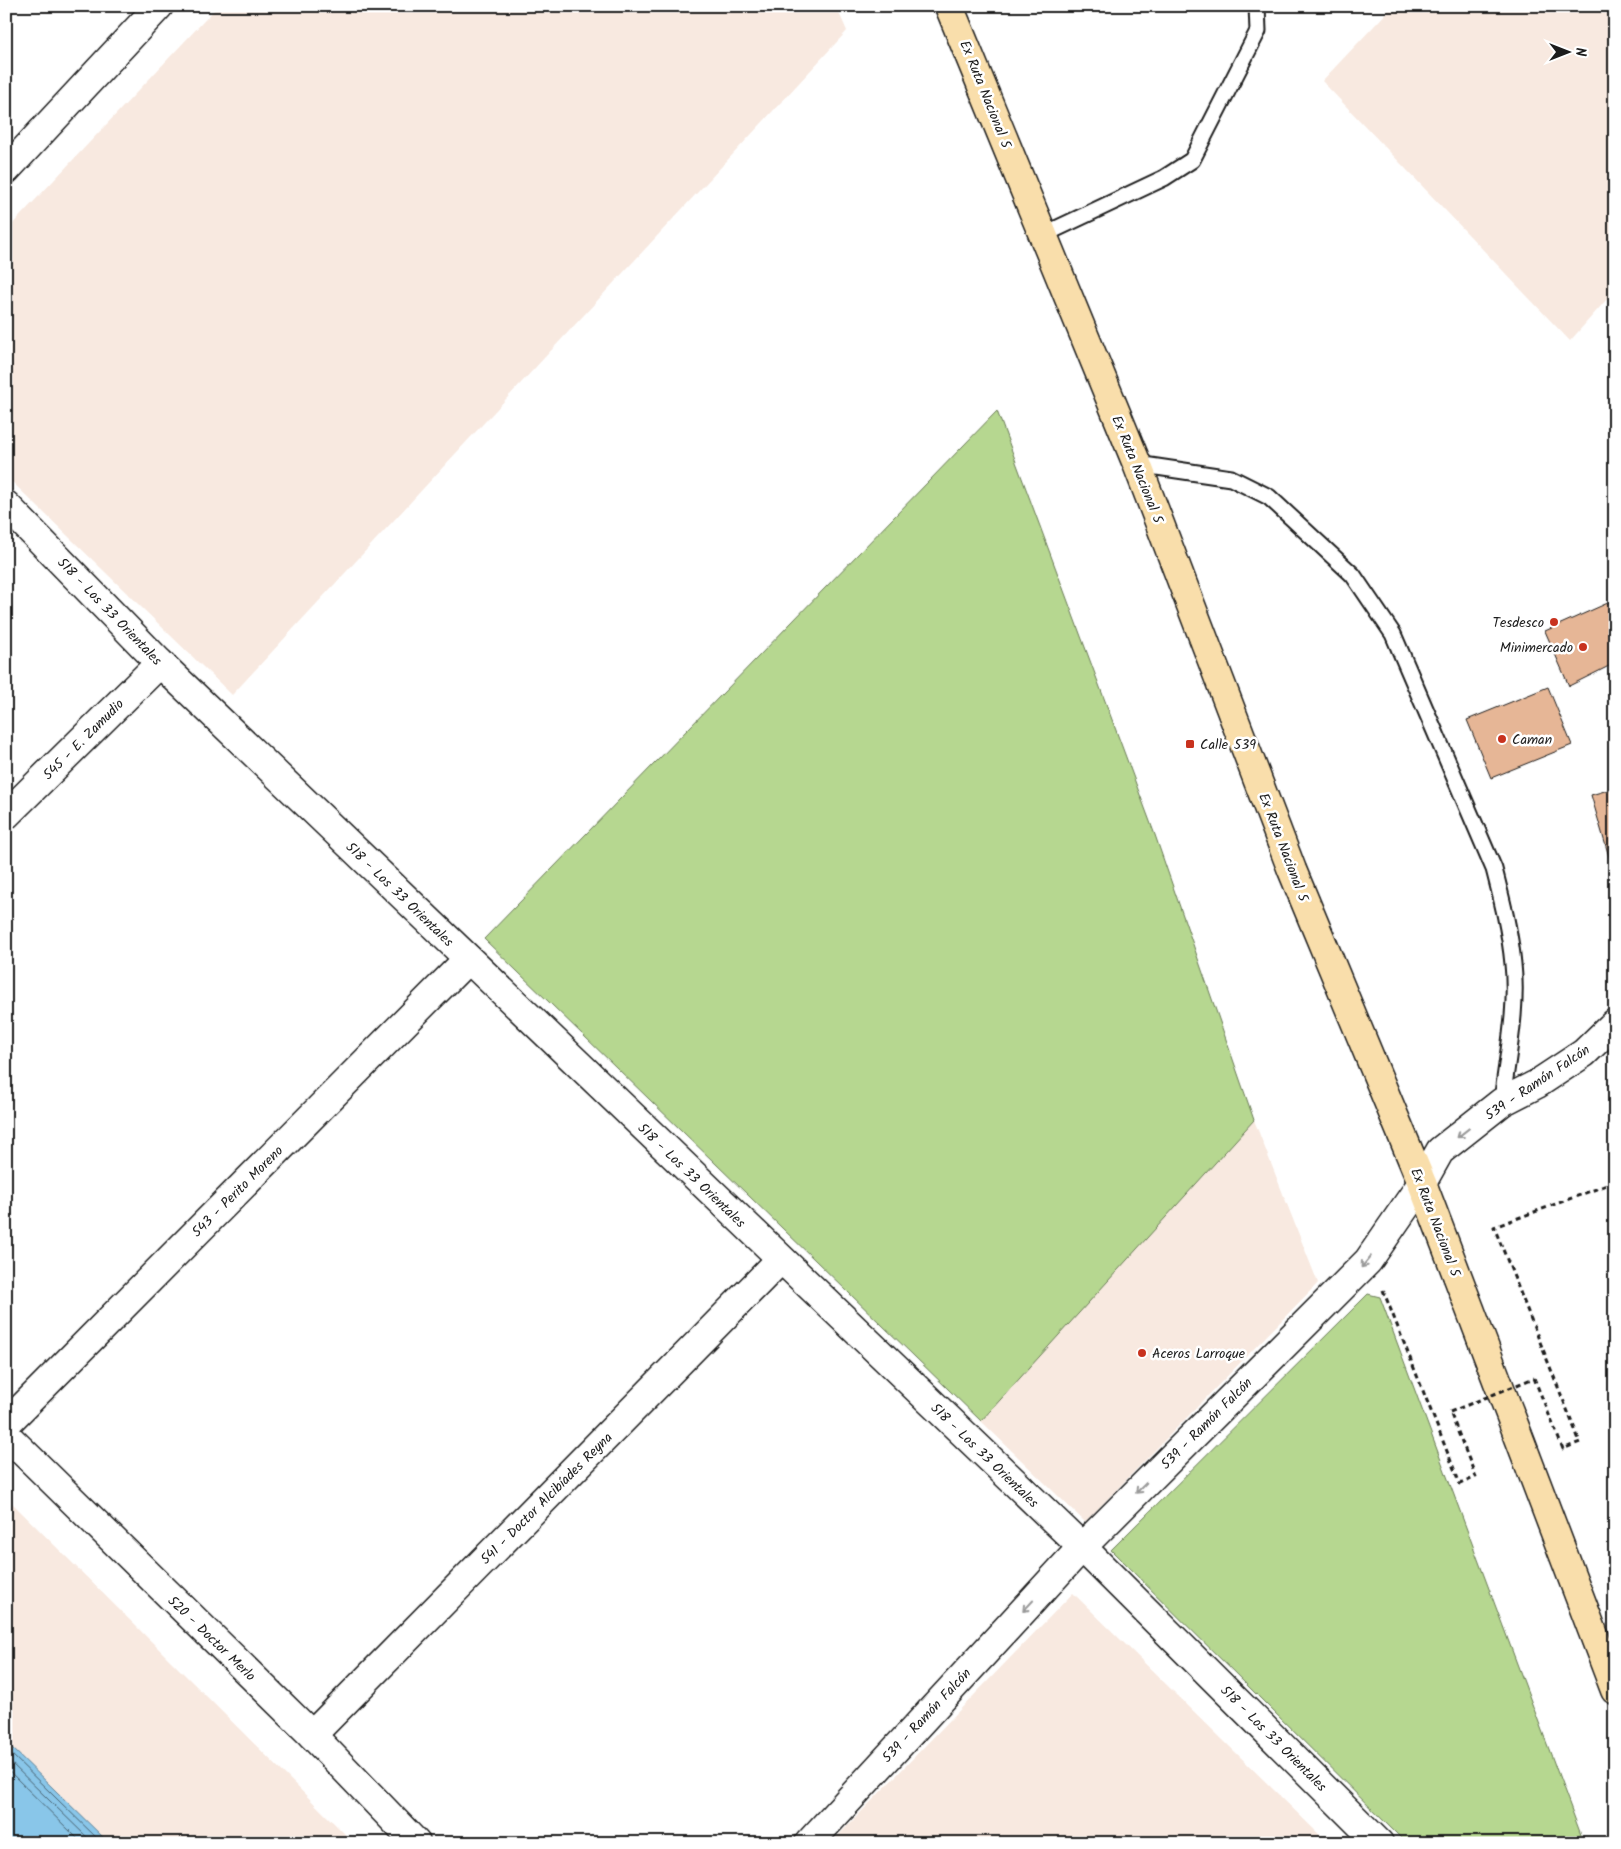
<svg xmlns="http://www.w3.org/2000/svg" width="1621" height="1849" viewBox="0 0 1621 1849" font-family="Kalam,sans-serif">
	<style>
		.built { fill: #f8e9e0 }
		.green { fill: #b6d790; stroke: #697a56 }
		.water { fill: #89c6e9; stroke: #5d8297 }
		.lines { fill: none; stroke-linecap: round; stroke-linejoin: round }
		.shore { stroke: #48606e; stroke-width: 1 }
		.building { fill: #e6b696; stroke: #1c1c1c }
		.lane-casing { stroke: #1c1c1c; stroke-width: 19 }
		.street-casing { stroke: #1c1c1c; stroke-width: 31 }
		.secondary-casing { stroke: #1c1c1c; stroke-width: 31 }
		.primary-casing { stroke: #1c1c1c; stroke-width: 31 }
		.path { stroke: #1c1c1c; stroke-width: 3; stroke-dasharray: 5 4; stroke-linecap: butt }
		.lane { stroke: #fff; stroke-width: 15 }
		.street { stroke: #fff; stroke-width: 28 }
		.secondary { stroke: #fff; stroke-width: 28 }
		.primary { stroke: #f9deab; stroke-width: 28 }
		.path-bridge { stroke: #1c1c1c; stroke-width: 3; stroke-dasharray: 5 4; stroke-linecap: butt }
		.oneway { stroke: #999 }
		.poi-dot { fill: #c8321e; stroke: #fff; stroke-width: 2 }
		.labels { text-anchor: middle; stroke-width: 5; stroke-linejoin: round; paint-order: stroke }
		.street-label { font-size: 14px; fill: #1c1c1c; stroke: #fff }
		.poi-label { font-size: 14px; fill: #1c1c1c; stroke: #fff; text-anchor: start }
	</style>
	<rect width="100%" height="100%" fill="#fff"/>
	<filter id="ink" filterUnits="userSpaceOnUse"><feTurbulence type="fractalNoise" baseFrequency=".02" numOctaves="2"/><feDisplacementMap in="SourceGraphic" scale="10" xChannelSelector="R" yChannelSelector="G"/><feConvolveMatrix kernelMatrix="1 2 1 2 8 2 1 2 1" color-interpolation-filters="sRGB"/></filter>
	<g filter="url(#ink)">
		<!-- built -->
		<g class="built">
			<polygon points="218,6 836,6 847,31 232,695 6,476 6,231"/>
			<polygon points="1393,6 1615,6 1615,290 1570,341 1322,81"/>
			<polygon points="1254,1120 1318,1283 1085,1522 981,1421"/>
			<polygon points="6,1497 354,1843 6,1843"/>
			<polygon points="1073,1593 1328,1843 831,1843"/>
		</g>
		<!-- green -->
		<g class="green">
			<polygon points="997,411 1155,835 1254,1120 981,1421 484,939"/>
			<polygon points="1368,1294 1380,1297 1584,1843 1406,1843 1111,1550"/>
		</g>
		<!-- water -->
		<polygon class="water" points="6,1742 109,1843 6,1843"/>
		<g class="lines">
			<!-- shore -->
			<g class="shore">
				<polyline points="6,1749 102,1843"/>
				<polyline points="6,1758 93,1843"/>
				<polyline points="6,1768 82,1843"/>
			</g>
		</g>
		<!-- building -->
		<g class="building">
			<polygon points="1610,602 1615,607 1615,663 1569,686 1545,631"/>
			<polygon points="1548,687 1572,745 1491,778 1467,720"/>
			<polygon points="1615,788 1615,866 1612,867 1591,795"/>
		</g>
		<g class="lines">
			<defs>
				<g id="lane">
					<polyline points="1043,235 1164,178 1192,160 1258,31 1257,6"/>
					<path d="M1137,464l94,14 38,19 84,78 40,59 101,235c8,31 16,62 19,95 5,45 -6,93 -11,138"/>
				</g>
				<g id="street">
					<polyline points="6,505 160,663 1082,1547 1379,1843"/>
					<polyline points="6,815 160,663"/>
					<polyline points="6,1424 468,959"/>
					<polyline points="6,1435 312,1735 416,1843"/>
					<polyline points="312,1735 780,1260"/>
					<polyline points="809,1843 1082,1547 1368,1261 1422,1183 1440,1151 1502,1102 1537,1084 1584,1053 1615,1023"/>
				</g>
				<polyline id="secondary" points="6,170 159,6"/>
				<polyline id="primary" points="949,6 1137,464 1292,870 1422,1183 1615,1690"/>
			</defs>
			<!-- lane casing -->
			<use href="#lane" class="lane-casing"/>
			<!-- street casing -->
			<use href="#street" class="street-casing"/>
			<!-- secondary casing -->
			<use href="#secondary" class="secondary-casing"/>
			<!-- primary casing -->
			<use href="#primary" class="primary-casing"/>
			<!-- path -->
			<g class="path">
				<polyline points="1383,1290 1460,1484 1476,1477 1450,1412"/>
				<polyline points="1534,1378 1563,1449 1580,1442 1494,1227 1615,1182"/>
			</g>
			<!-- lane -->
			<use href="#lane" class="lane"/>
			<!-- street -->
			<use href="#street" class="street"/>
			<!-- secondary -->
			<use href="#secondary" class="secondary"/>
			<!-- primary -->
			<use href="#primary" class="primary"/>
			<!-- path-bridge -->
			<polyline class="path-bridge" points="1450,1412 1534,1378"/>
		</g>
		<!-- one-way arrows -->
		<defs><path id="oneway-shaft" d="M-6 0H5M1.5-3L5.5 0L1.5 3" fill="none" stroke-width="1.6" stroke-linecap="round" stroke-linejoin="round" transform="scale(1.25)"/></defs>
		<g class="oneway">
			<use href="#oneway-shaft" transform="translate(1463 1133) rotate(142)"/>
			<use href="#oneway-shaft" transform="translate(1366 1262) rotate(130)"/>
			<use href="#oneway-shaft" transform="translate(1141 1488) rotate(135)"/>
			<use href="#oneway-shaft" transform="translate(1028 1606) rotate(133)"/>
		</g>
	</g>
	<!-- markers -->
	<g class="poi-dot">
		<circle cx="1554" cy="622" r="5"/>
		<circle cx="1583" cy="647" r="5"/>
		<circle cx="1502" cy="739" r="5"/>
		<rect x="1185" y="739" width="10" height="10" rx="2.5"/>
		<circle cx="1142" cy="1353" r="5"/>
	</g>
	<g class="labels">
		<!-- street labels -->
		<g class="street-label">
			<text transform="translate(986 94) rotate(68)" y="5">Ex Ruta Nacional 5</text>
			<text transform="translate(1138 469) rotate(68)" y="5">Ex Ruta Nacional 5</text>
			<text transform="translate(110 611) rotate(46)" y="5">518 - Los 33 Orientales</text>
			<text transform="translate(83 739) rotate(-45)" y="5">545 - E. Zamudio</text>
			<text transform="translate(1284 847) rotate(69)" y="5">Ex Ruta Nacional 5</text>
			<text transform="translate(400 894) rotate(44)" y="5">518 - Los 33 Orientales</text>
			<text transform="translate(1537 1082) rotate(-34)" y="5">539 - Ramón Falcón</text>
			<text transform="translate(692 1175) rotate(44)" y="5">518 - Los 33 Orientales</text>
			<text transform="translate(237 1191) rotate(-45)" y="5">543 - Perito Moreno</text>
			<text transform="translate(1436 1222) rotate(69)" y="5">Ex Ruta Nacional 5</text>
			<text transform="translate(1206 1423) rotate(-45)" y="5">539 - Ramón Falcón</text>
			<text transform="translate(985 1455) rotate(44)" y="5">518 - Los 33 Orientales</text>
			<text transform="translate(546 1498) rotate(-45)" y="5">541 - Doctor Alcibíades Reyna</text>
			<text transform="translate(212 1638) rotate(44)" y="5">520 - Doctor Merlo</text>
			<text transform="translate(926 1715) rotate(-47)" y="5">539 - Ramón Falcón</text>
			<text transform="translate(1274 1738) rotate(45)" y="5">518 - Los 33 Orientales</text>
		</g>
		<!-- poi labels -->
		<g class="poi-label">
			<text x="1544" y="627" text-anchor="end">Tesdesco</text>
			<text x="1573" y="652" text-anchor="end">Minimercado</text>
			<text x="1512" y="744">Caman</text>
			<text x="1200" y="749">Calle 539</text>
			<text x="1152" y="1358">Aceros Larroque</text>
		</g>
	</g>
	<!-- margin -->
	<rect width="1621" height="1849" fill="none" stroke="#fff" stroke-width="25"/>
	<rect x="12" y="12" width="1596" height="1824" fill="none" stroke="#1c1c1c" stroke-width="2" filter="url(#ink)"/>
	<!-- north arrow -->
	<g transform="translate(1568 52) rotate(90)" stroke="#ffffff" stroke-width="4" paint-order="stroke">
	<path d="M0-4L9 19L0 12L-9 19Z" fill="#1c1c1c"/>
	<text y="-8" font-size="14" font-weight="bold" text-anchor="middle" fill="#1c1c1c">N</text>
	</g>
</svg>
